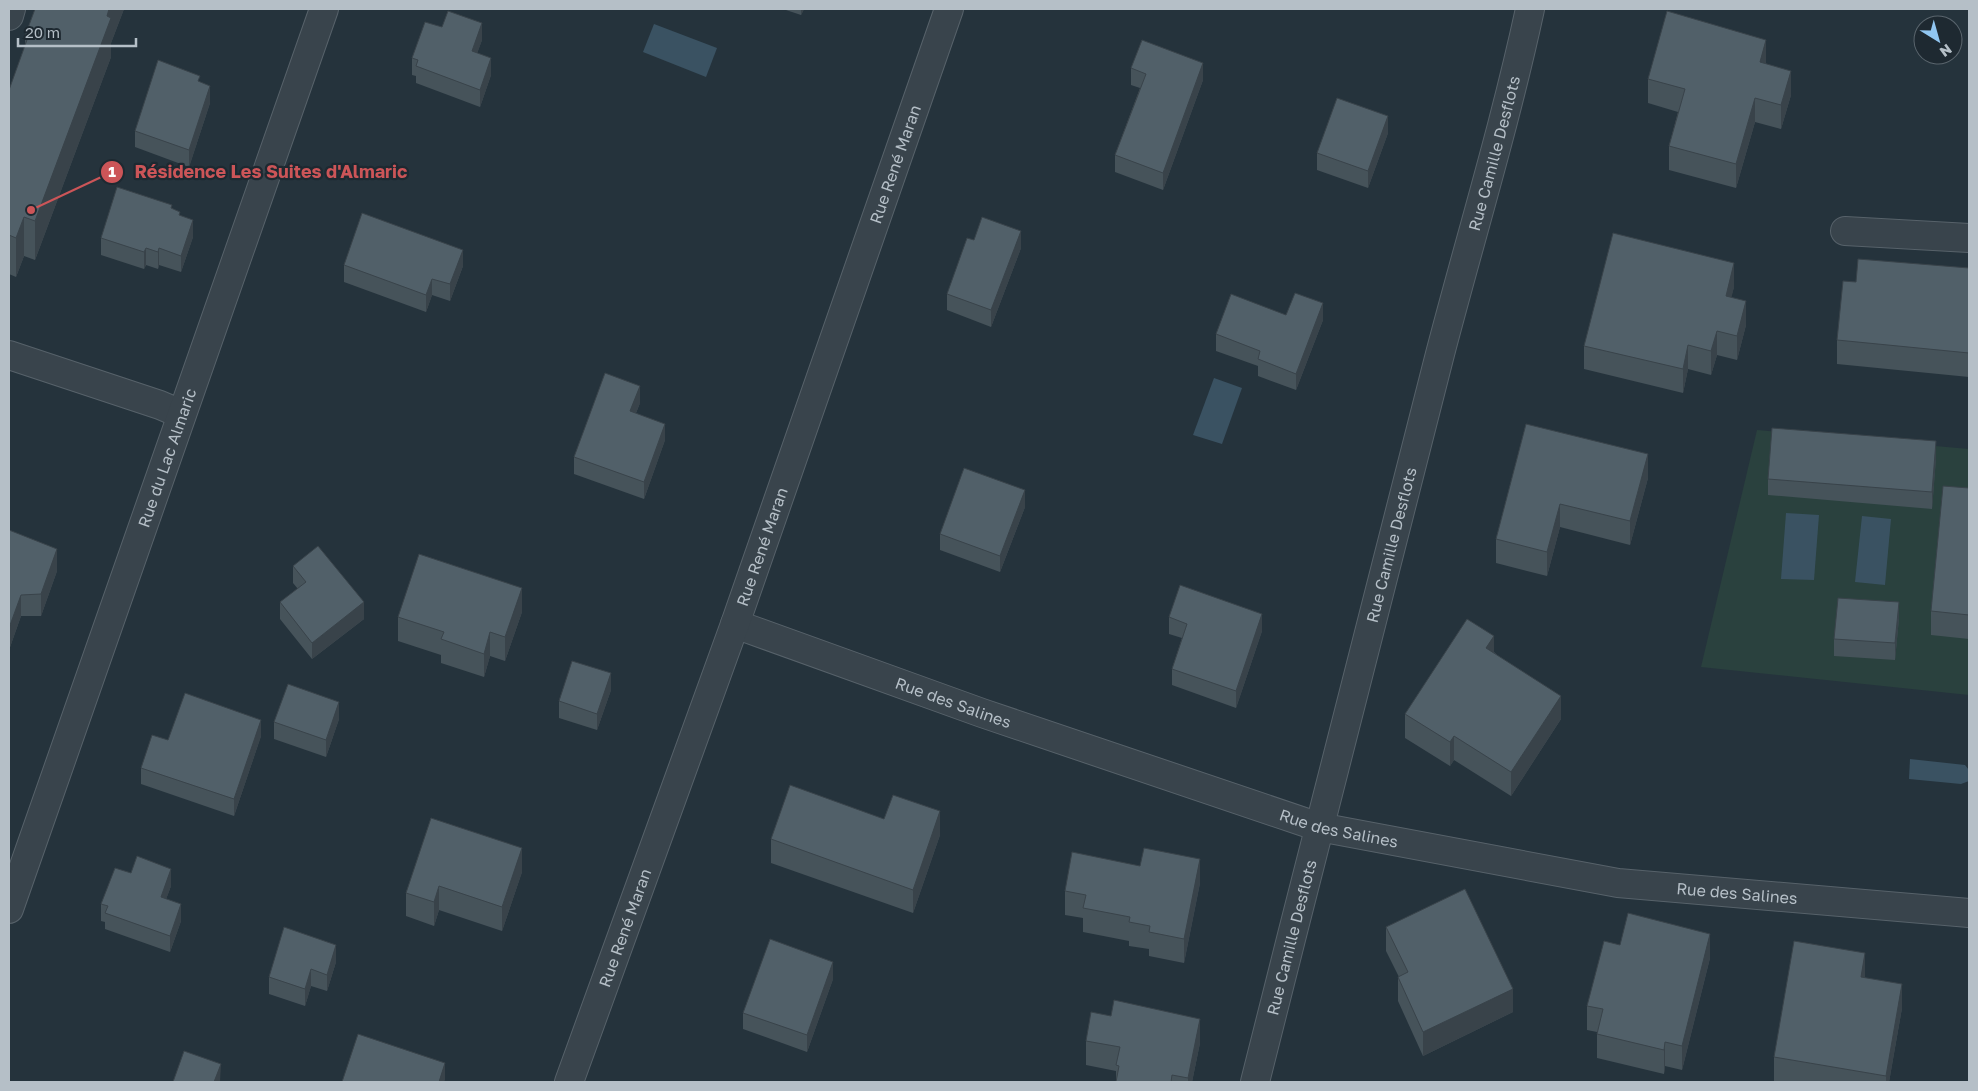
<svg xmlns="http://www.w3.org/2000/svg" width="1978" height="1091" viewBox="0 0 1978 1091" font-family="'Golos Text',sans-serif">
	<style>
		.green { fill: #2a413e }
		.water { fill: #3a5262 }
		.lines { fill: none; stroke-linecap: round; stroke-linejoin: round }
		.street-casing { stroke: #57626a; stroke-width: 30 }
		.street { stroke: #39444c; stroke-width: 28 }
		.wall { fill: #46535a }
		.shaded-wall { fill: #39434a }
		.building { fill: #516069; stroke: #39434a }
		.labels { text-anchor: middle; stroke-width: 4.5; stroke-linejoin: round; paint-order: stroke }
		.street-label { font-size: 16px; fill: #b5bfc7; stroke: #1e2931 }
		.leader { fill: none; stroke: #cc5558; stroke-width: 2 }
		.callout-dot { fill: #cc5558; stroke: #1e2931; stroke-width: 2 }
		.mark-label { font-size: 15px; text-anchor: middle; font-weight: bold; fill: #fff }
		.callout-label { font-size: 18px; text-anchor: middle; font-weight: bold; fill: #cc5558; stroke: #1e2931; stroke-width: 4.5; stroke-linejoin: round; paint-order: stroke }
	</style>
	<rect width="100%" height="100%" fill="#25333c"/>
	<!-- green -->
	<polygon class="green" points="1757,430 1969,449 1969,695 1701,667"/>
	<!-- water -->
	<g class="water">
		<polygon points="654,24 717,48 706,77 643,52"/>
		<polygon points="1214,378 1242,388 1222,444 1193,435"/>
		<polygon points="1786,513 1819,515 1814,580 1781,579"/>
		<polygon points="1862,516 1891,519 1885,585 1855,582"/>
		<polygon points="1910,759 1965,765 1969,770 1969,781 1961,784 1909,779"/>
	</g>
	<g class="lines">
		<defs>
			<g id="street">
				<polyline points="9,16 11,9"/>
				<polyline points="1845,231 1969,238"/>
				<polyline points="9,355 160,405 181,414"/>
				<path id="s1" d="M735,624l247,89 337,114 299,56 351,30"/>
				<path id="s2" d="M9,909l315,-900"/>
				<path id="s3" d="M569,1082l166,-458 214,-615"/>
				<path id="s4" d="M1255,1082c61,-243 123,-486 185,-728 30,-115 65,-229 90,-345"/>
			</g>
		</defs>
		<!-- street casing -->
		<use href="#street" class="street-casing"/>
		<!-- street -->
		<use href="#street" class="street"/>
	</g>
	<!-- wall -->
	<g class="wall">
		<polygon points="35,9 124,9 111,43 111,57 35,260 24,256 16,277 9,274 9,90 25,47 25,36"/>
		<polygon points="783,9 804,9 801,15"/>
		<polygon points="482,40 477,53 491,75 480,107 416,83 416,76 412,75 412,58"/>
		<polygon points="1766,64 1791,95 1781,129 1755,122 1736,188 1669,170 1669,146 1678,112 1648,103 1648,79"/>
		<polygon points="1131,68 1203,80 1163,190 1115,172 1115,155 1140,88 1131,85"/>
		<polygon points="200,82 210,103 189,167 135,147 135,131"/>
		<polygon points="1388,133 1368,188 1317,170 1317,153"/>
		<polygon points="172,208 180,215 193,237 181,272 159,265 158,269 146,265 144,269 101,255 101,238"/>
		<polygon points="974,240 1021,248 991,327 947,310 947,294"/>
		<polygon points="344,265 463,266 450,301 432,295 426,312 344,282"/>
		<polygon points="1969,268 1969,377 1837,364 1837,340 1856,282"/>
		<polygon points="1734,287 1731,297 1746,325 1737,360 1717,355 1711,375 1688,369 1683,393 1584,369 1584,346"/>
		<polygon points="1286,315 1323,320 1296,390 1258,376 1258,366 1216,351 1216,334"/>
		<polygon points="640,403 636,413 665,440 644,499 574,474 574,457"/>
		<polygon points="1526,424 1648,478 1630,545 1560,527 1547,576 1496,563 1496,539"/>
		<polygon points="1936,458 1932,509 1768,495 1768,479"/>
		<polygon points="1969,488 1969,639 1931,635 1931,611"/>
		<polygon points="1025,507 1000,572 940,550 940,534"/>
		<polygon points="9,530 57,571 41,616 21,616 9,650"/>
		<polygon points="293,566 364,619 312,659 280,619 280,602 298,589 293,583"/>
		<polygon points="522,612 505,661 490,656 484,677 441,663 441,655 398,641 398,617"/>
		<polygon points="1169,617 1262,631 1236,708 1172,685 1172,669 1182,638 1169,634"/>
		<polygon points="1899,618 1895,660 1834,656 1834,639"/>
		<polygon points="1494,652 1561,719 1511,796 1454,760 1450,766 1405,738 1405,714"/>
		<polygon points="611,690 597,730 559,718 559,701"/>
		<polygon points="339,719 326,757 274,739 274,722"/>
		<polygon points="261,736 234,816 141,784 141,768 168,740"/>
		<polygon points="431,818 522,872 502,931 439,910 434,926 406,916 406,893"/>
		<polygon points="884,819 940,835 913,913 771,863 771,839"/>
		<polygon points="1200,883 1184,963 1149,956 1149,949 1129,946 1129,941 1083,932 1083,918 1065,915 1065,891"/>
		<polygon points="171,886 166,899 181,921 170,952 105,929 105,922 101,921 101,904"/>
		<polygon points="1386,927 1513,1012 1423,1056 1398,1001 1398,977 1399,977 1386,951"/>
		<polygon points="1620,945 1710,958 1682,1070 1665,1066 1664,1074 1597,1058 1597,1032 1587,1030 1587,1006"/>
		<polygon points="336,962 327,991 311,986 305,1006 269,994 269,977"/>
		<polygon points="1865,978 1902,1008 1889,1082 1783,1082 1774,1081 1774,1057"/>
		<polygon points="833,979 807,1052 743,1029 743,1013"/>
		<polygon points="1086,1041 1200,1043 1192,1082 1116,1082 1116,1071 1086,1065"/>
	</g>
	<!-- shaded-wall -->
	<g class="shaded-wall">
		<polygon points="109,9 124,9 111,43 111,57 35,260 35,221"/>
		<polygon points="801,9 804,9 801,15"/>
		<polygon points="482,23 482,40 472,68 472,51"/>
		<polygon points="1766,40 1766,64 1760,62"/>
		<polygon points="491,58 491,75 480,107 480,90"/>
		<polygon points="1203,63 1203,80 1163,190 1163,173"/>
		<polygon points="1791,71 1791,95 1781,129 1781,105"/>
		<polygon points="210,86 210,103 189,167 189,150"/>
		<polygon points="1755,98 1755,122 1736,188 1736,164"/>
		<polygon points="1388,116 1388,133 1368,188 1368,171"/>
		<polygon points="24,217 24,256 16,277 16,238"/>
		<polygon points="193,220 193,237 181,272 181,256"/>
		<polygon points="1021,231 1021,248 991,327 991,310"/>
		<polygon points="146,248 146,265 144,269 144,252"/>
		<polygon points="159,248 159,265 158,269 158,252"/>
		<polygon points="463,250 463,266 450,301 450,284"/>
		<polygon points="1734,263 1734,287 1726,320 1726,296"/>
		<polygon points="432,279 432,295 426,312 426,295"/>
		<polygon points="1746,301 1746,325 1737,360 1737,336"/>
		<polygon points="1323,303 1323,320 1296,390 1296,374"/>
		<polygon points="1717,331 1717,355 1711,375 1711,351"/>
		<polygon points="1688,345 1688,369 1683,393 1683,369"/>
		<polygon points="640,386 640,403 630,428 630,411"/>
		<polygon points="665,424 665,440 644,499 644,482"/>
		<polygon points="1936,441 1936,458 1932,509 1932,492"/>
		<polygon points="1648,454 1648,478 1630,545 1630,521"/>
		<polygon points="1025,490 1025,507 1000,572 1000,556"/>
		<polygon points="1560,504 1560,527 1547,576 1547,552"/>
		<polygon points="57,549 57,571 41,616 41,594"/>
		<polygon points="522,588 522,612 505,661 505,637"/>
		<polygon points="21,595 21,616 9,650 9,628"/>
		<polygon points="364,602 364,619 312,659 312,643"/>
		<polygon points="1899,602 1899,618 1895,660 1895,643"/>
		<polygon points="1262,614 1262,631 1236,708 1236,691"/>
		<polygon points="490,632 490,656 484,677 484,654"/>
		<polygon points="1494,636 1494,660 1486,648"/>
		<polygon points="611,673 611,690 597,730 597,714"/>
		<polygon points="1561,696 1561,719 1511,796 1511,772"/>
		<polygon points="339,702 339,719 326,757 326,740"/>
		<polygon points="261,720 261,736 234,816 234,799"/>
		<polygon points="1454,736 1454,760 1450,766 1450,742"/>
		<polygon points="940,811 940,835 913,913 913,890"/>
		<polygon points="522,848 522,872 502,931 502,907"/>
		<polygon points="1200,859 1200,883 1184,963 1184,939"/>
		<polygon points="171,869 171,886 161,913 161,897"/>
		<polygon points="439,886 439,910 434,926 434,902"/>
		<polygon points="181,904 181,921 170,952 170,936"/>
		<polygon points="1710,934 1710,958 1682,1070 1682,1046"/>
		<polygon points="336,945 336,962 327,991 327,975"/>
		<polygon points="1865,953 1865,977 1861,1001 1861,977"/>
		<polygon points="833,962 833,979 807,1052 807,1035"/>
		<polygon points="311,969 311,986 305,1006 305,989"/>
		<polygon points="1902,984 1902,1008 1889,1082 1886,1082 1886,1076"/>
		<polygon points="1513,989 1513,1012 1423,1056 1423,1032"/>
		<polygon points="1200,1019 1200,1043 1192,1082 1188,1082 1188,1078"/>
		<polygon points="1665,1042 1665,1066 1664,1074 1664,1050"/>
		<polygon points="445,1063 445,1080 444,1082 439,1082"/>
		<polygon points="221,1064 220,1082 214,1082"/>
	</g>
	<!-- building -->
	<g class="building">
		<polygon points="35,9 109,9 107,16 111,18 35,221 24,217 16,238 9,235 9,90 28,37 25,36"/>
		<polygon points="448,11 482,23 472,51 491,58 480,90 416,66 418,60 412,58 425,22 442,27"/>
		<polygon points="1667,11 1766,40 1760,62 1791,71 1781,105 1755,98 1736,164 1669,146 1685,89 1648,79"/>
		<polygon points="1142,40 1203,63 1163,173 1115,155 1146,74 1131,68"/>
		<polygon points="158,60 200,76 198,81 210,86 189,150 135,131"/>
		<polygon points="1337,98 1388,116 1368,171 1317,153"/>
		<polygon points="117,187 172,205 171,208 180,212 179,215 193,220 181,256 159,248 158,252 146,248 144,252 101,238"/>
		<polygon points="362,213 463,250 450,284 432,279 426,295 344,265"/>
		<polygon points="982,217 1021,231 991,310 947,294 967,238 974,240"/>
		<polygon points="1613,233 1734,263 1726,296 1746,301 1737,336 1717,331 1711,351 1688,345 1683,369 1584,346"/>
		<polygon points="1858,259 1969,268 1969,353 1837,340 1843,281 1856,282"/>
		<polygon points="1295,293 1323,303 1296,374 1258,359 1260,351 1216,334 1231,294 1286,315"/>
		<polygon points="605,373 640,386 630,411 665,424 644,482 574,457"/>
		<polygon points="1526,424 1648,454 1630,521 1560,504 1547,552 1496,539"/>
		<polygon points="1772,428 1936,441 1932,492 1768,479"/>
		<polygon points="964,468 1025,490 1000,556 940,534"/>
		<polygon points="1943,486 1969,488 1969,615 1931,611"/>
		<polygon points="9,530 57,549 41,594 21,595 9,628"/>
		<polygon points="318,546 364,602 312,643 280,602 306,582 293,566"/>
		<polygon points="419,554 522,588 505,637 490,632 484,654 441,639 444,632 398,617"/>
		<polygon points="1180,585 1262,614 1236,691 1172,669 1187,624 1169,617"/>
		<polygon points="1838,598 1899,602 1895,643 1834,639"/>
		<polygon points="1467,619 1494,636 1486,648 1561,696 1511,772 1454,736 1450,742 1405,714"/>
		<polygon points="572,661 611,673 597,714 559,701"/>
		<polygon points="288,684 339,702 326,740 274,722"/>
		<polygon points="185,693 261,720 234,799 141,768 152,735 168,740"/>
		<polygon points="790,785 884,819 893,795 940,811 913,890 771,839"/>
		<polygon points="431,818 522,848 502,907 439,886 434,902 406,893"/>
		<polygon points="1144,848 1200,859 1184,939 1149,932 1150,926 1129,922 1130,917 1083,908 1086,895 1065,891 1072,852 1140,866"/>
		<polygon points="137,856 171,869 161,897 181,904 170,936 105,913 108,906 101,904 115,868 131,873"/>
		<polygon points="1465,889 1513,989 1423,1032 1398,977 1408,972 1386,927"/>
		<polygon points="1628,913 1710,934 1682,1046 1665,1042 1664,1050 1597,1034 1603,1009 1587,1006 1604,941 1620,945"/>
		<polygon points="284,927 336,945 327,975 311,969 305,989 269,977"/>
		<polygon points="770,939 833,962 807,1035 743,1013"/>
		<polygon points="1794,941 1865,953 1861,977 1902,984 1886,1076 1774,1057"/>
		<polygon points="1114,1000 1200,1019 1188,1078 1172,1075 1171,1082 1116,1082 1119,1066 1116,1065 1120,1047 1086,1041 1091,1012 1111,1016"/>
		<polygon points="358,1034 445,1063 439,1082 342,1082"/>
		<polygon points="184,1051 221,1064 214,1082 173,1082"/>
	</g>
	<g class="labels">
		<!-- street labels -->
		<g class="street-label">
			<text dy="6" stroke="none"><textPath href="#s4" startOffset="959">Rue Camille Desflots</textPath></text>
			<text dy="6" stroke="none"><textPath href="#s3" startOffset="974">Rue René Maran</textPath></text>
			<text dy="6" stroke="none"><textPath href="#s2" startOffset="478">Rue du Lac Almaric</textPath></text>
			<text dy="6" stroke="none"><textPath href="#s4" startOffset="554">Rue Camille Desflots</textPath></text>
			<text dy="6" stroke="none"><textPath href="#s3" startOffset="569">Rue René Maran</textPath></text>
			<text dy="6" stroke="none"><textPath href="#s1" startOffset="232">Rue des Salines</textPath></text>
			<text dy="6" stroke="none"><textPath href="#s1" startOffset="638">Rue des Salines</textPath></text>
			<text dy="6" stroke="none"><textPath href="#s1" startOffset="1042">Rue des Salines</textPath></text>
			<text dy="6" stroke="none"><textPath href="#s3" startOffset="164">Rue René Maran</textPath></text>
			<text dy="6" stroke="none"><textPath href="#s4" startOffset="149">Rue Camille Desflots</textPath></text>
		</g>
	</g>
	<!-- callouts -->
	<path class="leader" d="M31 210L112 172"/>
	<g class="callout-dot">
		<circle cx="31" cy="210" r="5"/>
		<circle cx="112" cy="172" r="12"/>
	</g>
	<g class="mark-label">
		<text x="112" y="177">1</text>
	</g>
	<g class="callout-label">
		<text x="271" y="178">Résidence Les Suites d'Almaric</text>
	</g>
	<!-- border -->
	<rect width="1978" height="1091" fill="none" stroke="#b5bfc7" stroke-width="20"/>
	<!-- north arrow -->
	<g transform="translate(1938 40) rotate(143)"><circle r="24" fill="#1e2931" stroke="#5a656d"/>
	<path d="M0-4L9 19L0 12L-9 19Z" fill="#91c6f1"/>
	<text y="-8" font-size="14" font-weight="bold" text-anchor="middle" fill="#b5bfc7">N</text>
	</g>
	<!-- scale -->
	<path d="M18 38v8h118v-8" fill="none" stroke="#b5bfc7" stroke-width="2.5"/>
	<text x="25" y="38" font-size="15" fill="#b5bfc7" stroke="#1e2931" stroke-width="4" paint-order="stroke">20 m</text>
</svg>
